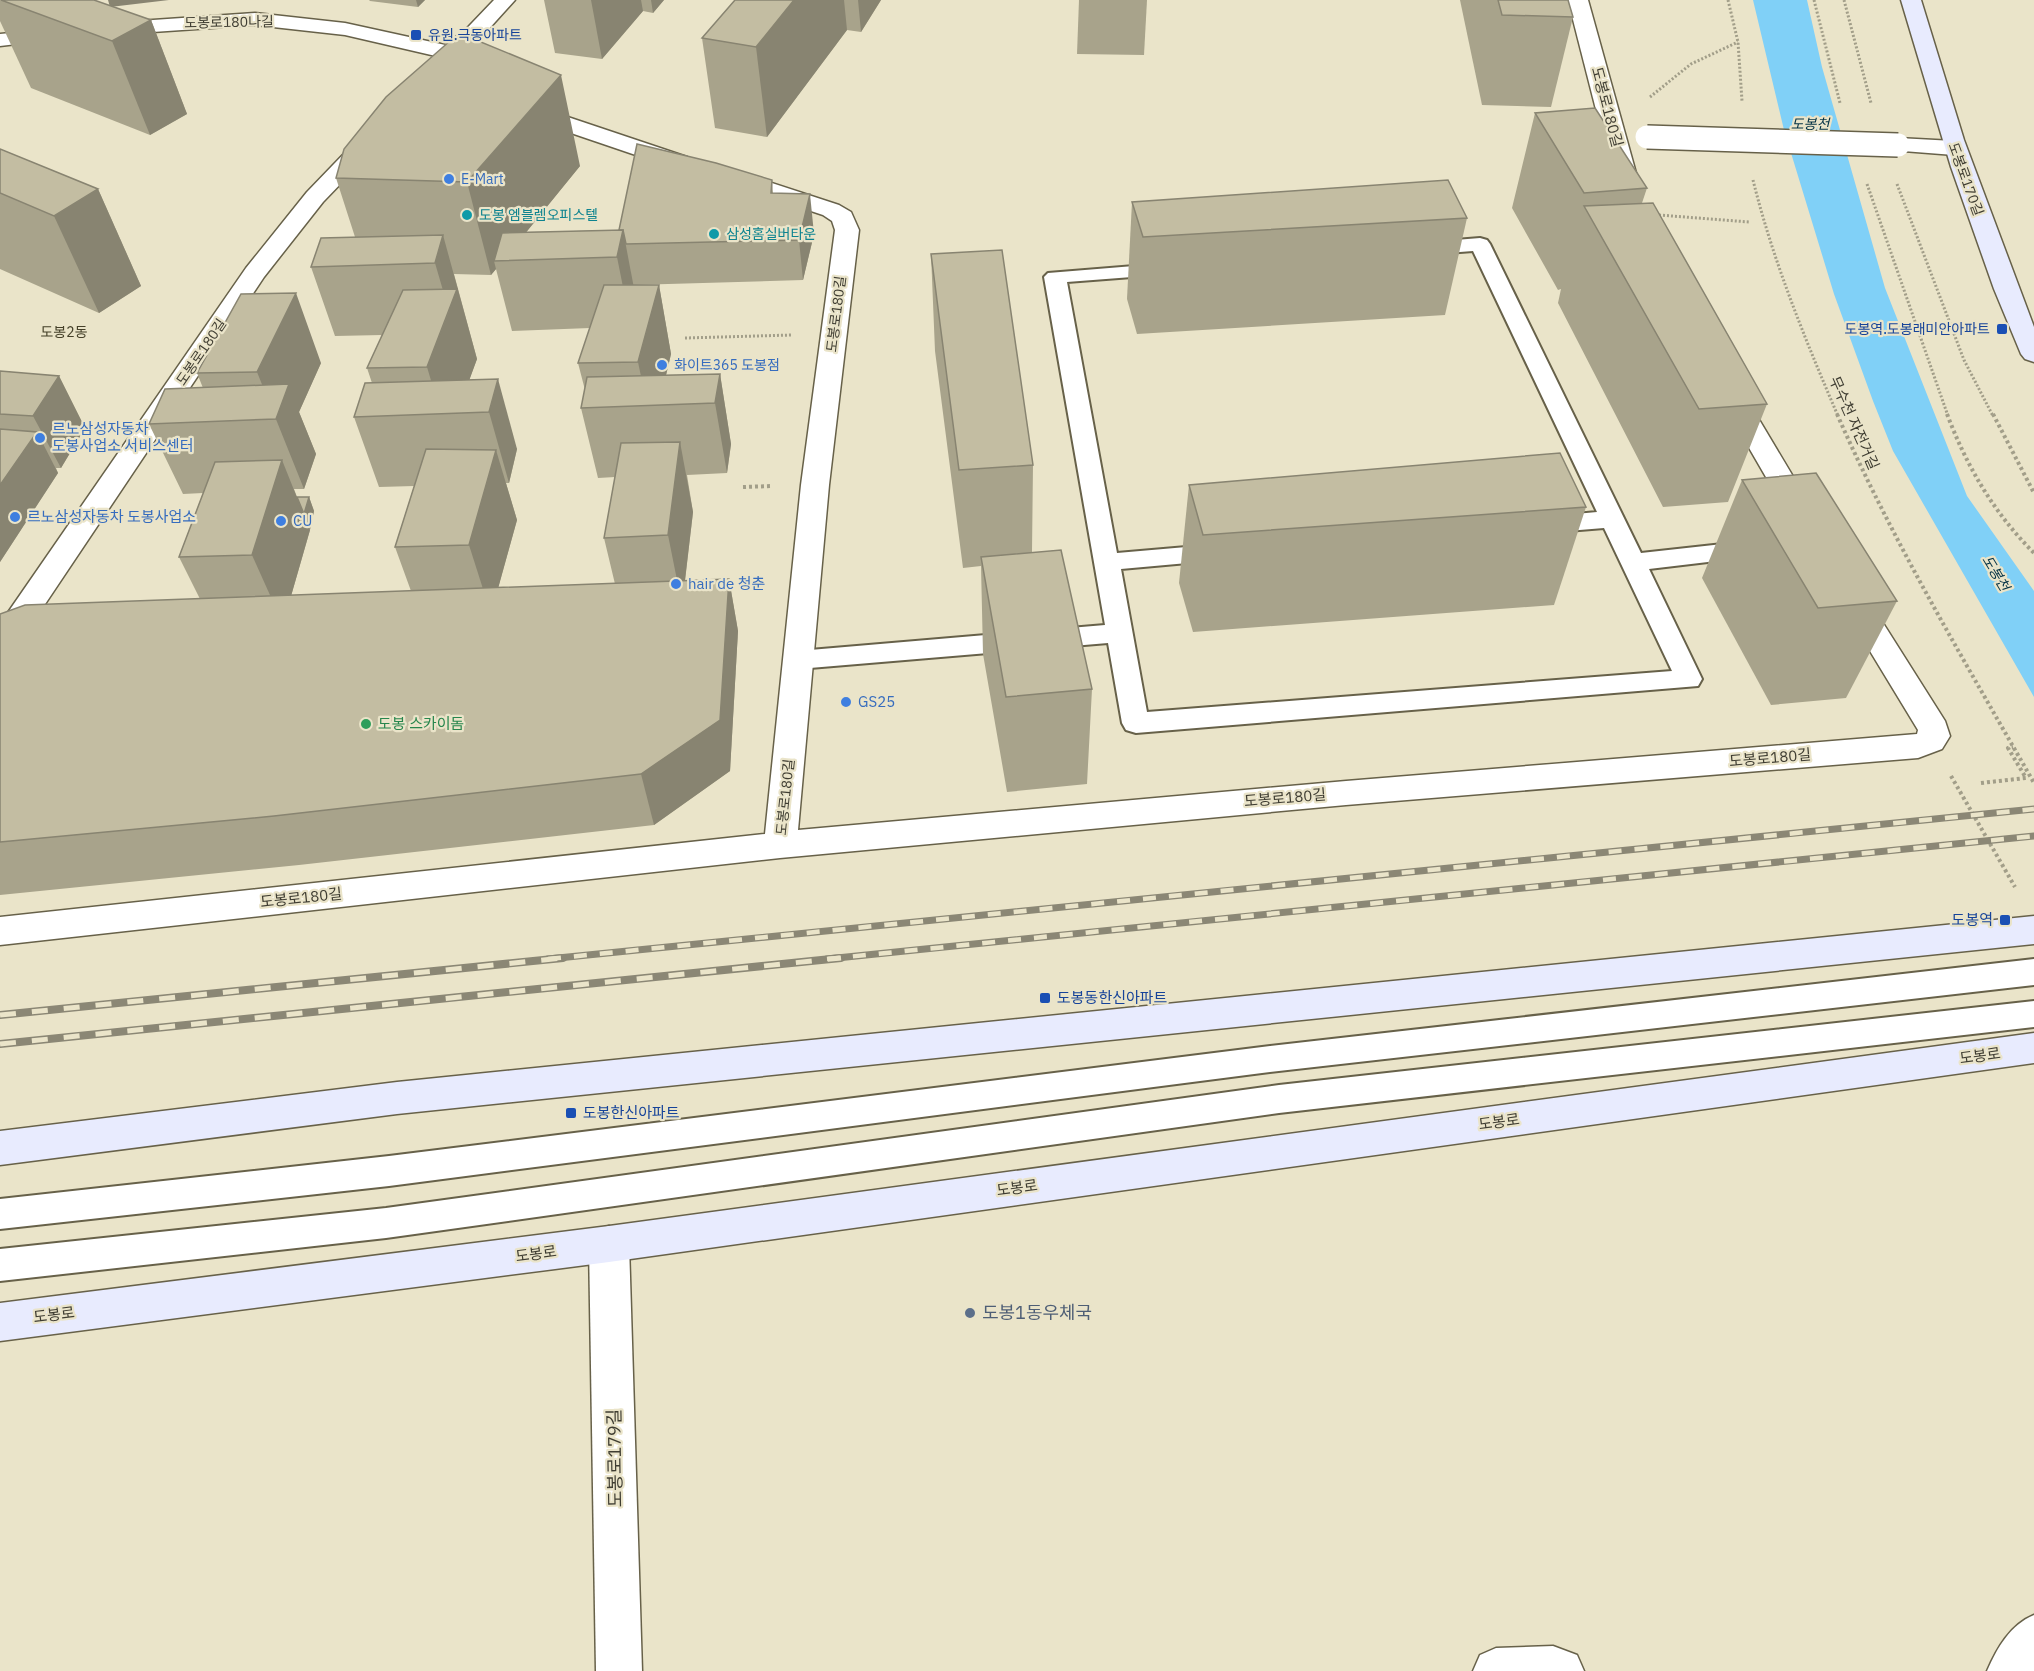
<svg xmlns="http://www.w3.org/2000/svg" width="2034" height="1671" viewBox="0 0 2034 1671" font-family="'IBM Plex Sans','Noto Sans KR',sans-serif">
	<style>
		.water { fill: #80d0f7 }
		.lines { fill: none; stroke-linecap: round; stroke-linejoin: round }
		.lane-casing { stroke: #676149; stroke-width: 4 }
		.street-casing { stroke: #676149; stroke-width: 3 }
		.secondary-casing { stroke: #676149; stroke-width: 3 }
		.path-far1 { stroke: #a29e89; stroke-width: 3; stroke-dasharray: 2 2; stroke-linecap: butt }
		.path { stroke: #a29e89; stroke-width: 4; stroke-dasharray: 3 3; stroke-linecap: butt }
		.lane { fill: #fff; fill-rule: evenodd }
		.street { fill: #fff; fill-rule: evenodd }
		.secondary { fill: #e8ebfe; fill-rule: evenodd }
		.rail-far1-casing { stroke: #8b8775; stroke-width: 7 }
		.rail-casing { stroke: #8b8775; stroke-width: 8 }
		.rail-far1 { stroke: #eae4c9; stroke-width: 4.5; stroke-dasharray: 13; stroke-linecap: butt }
		.rail { stroke: #eae4c9; stroke-width: 5; stroke-dasharray: 16; stroke-linecap: butt }
		.street-bridge-casing { stroke: #676149; stroke-width: 26; stroke-linecap: butt }
		.street-bridge { stroke: #fff; stroke-width: 23 }
		.wall { fill: #a8a38b; fill-rule: evenodd }
		.shaded-wall { fill: #888471 }
		.building { fill: #c3bda2; stroke: #888471; stroke-width: 1.5 }
		.transit-dot { fill: #1a4fb4; stroke: #eae4c9; stroke-width: 2 }
		.shop-dot { fill: #3f7fe0; stroke: #eae4c9; stroke-width: 2 }
		.culture-dot { fill: #0f9aa8; stroke: #eae4c9; stroke-width: 2 }
		.leisure-dot { fill: #2e9e5b; stroke: #eae4c9; stroke-width: 2 }
		.service-dot { fill: #5c6f8a; stroke: #eae4c9; stroke-width: 2 }
		.labels { text-anchor: middle; stroke-width: 4.5; stroke-linejoin: round; paint-order: stroke }
		.far-street-label { font-size: 14px; fill: #3f3d32; stroke: #eae4c9 }
		.far-transit-label { font-size: 14px; fill: #164399; stroke: #eae4c9; text-anchor: start }
		.far-water-label { font-size: 14px; font-style: italic; fill: #003044; stroke: #eae4c9 }
		.far-shop-label { font-size: 14px; fill: #366cbe; stroke: #eae4c9; text-anchor: start }
		.far-culture-label { font-size: 14px; fill: #0d838f; stroke: #eae4c9; text-anchor: start }
		.far-neighbourhood-label { font-size: 14px; fill: #454029; stroke: #eae4c9 }
		.street-label { font-size: 15px; fill: #3f3d32; stroke: #eae4c9 }
		.shop-label { font-size: 15px; fill: #366cbe; stroke: #eae4c9; text-anchor: start }
		.leisure-label { font-size: 15px; fill: #27864d; stroke: #eae4c9; text-anchor: start }
		.transit-label { font-size: 15px; fill: #164399; stroke: #eae4c9; text-anchor: start }
		.near-service-label { font-size: 18px; fill: #4e5e75; stroke: #eae4c9; text-anchor: start }
		.near-street-label { font-size: 18px; fill: #3f3d32; stroke: #eae4c9 }
	</style>
	<rect width="100%" height="100%" fill="#eae4c9"/>
	<!-- water -->
	<polygon class="water" points="1753,0 1807,0 1822,67 1885,288 1967,496 2034,591 2034,697 1893,451 1873,401 1834,294 1784,130"/>
	<g class="lines">
		<defs>
			<g id="lane">
				<path d="M1480,238l7,2 3,4 151,309 109,-12 9,2 3,6 -3,6 -9,2 -101,12 53,110 -4,7 -562,47 -10,-3 -4,-7 -14,-80 -310,26 -9,-2 -4,-7 4,-7 9,-2 307,-26 -61,-348 4,-4zM1473,251l124,261 -54,5 -9,2 -3,6 3,6 9,2 61,-5 68,143 -525,41 -26,-143 100,-9 9,-2 3,-6 -3,-6 -9,-2 -104,9 -50,-271z"/>
				<polygon points="2034,959 2034,985 1262,1073 389,1186 0,1229 0,1199 389,1156 1262,1047"/>
				<polygon points="2034,1001 2034,1027 1279,1113 386,1238 0,1281 0,1249 386,1208 1279,1085"/>
			</g>
			<g id="street">
				<polygon points="494,0 515,0 448,74 432,74 429,69 440,57 345,35 255,25 109,35 102,33 99,29 102,25 109,23 255,13 345,23 450,46"/>
				<polygon points="1568,0 1588,0 1639,184 1635,189 1619,189 1615,184"/>
				<polygon points="52,29 59,31 62,35 59,39 0,46 0,34"/>
				<polygon points="529,104 687,157 690,162 687,167 671,167 521,116 518,111 521,106"/>
				<polygon points="368,135 376,137 379,142 376,147 323,202 264,277 11,655 0,658 0,624 246,268 307,192 360,137"/>
				<polygon points="1898,138 1954,141 1962,143 1965,148 1962,153 1954,155 1890,150 1887,145 1890,140"/>
				<polygon points="732,170 839,205 851,212 859,230 829,485 798,830 1346,781 1917,734 1918,730 1839,600 1844,593 1854,590 1864,593 1945,721 1950,736 1942,749 1918,758 1346,805 780,858 0,945 0,917 765,834 801,485 835,230 832,221 823,215 724,182 720,177 724,172"/>
				<polygon points="1732,388 1741,390 1745,396 1816,515 1812,522 1802,524 1792,522 1788,515 1719,396 1723,390"/>
				<polygon points="609,1226 623,1231 629,1244 642,1671 596,1671 589,1244 595,1231"/>
				<path d="M2034,1615v56h-47c10,-23 23,-46 47,-56z"/>
				<polygon points="1553,1646 1577,1655 1584,1671 1473,1671 1480,1655 1496,1648"/>
			</g>
			<g id="secondary">
				<polygon points="1901,0 1921,0 1964,140 2034,327 2034,362 2025,359 2021,354 1994,289 1951,167"/>
				<polygon points="2034,916 2034,944 397,1114 0,1165 0,1131 397,1082"/>
				<polygon points="2034,1033 2034,1063 609,1262 0,1341 0,1303 609,1226"/>
			</g>
		</defs>
		<!-- lane casing -->
		<use href="#lane" class="lane-casing"/>
		<!-- street casing -->
		<use href="#street" class="street-casing"/>
		<!-- secondary casing -->
		<use href="#secondary" class="secondary-casing"/>
		<!-- path-far1 -->
		<g class="path-far1">
			<polyline points="1728,0 1738,42 1742,101"/>
			<polyline points="1814,0 1840,103"/>
			<polyline points="1844,0 1871,103"/>
			<polyline points="1650,97 1691,64 1738,42"/>
			<path d="M1753,180c20,81 52,159 85,236"/>
			<polyline points="1867,184 1948,416"/>
			<polyline points="1897,184 1964,360 1993,416"/>
			<polyline points="1659,215 1749,222"/>
			<polyline points="685,338 792,335"/>
		</g>
		<!-- path -->
		<g class="path">
			<path d="M1837,414c56,128 128,248 197,369"/>
			<path d="M1947,414c20,53 47,99 87,139"/>
			<polyline points="1993,414 2034,493"/>
			<polyline points="743,487 772,486"/>
			<polyline points="1951,776 2015,887"/>
			<polyline points="1981,783 2026,778 2008,748 2013,747"/>
		</g>
		<!-- lane -->
		<use href="#lane" class="lane"/>
		<!-- street -->
		<use href="#street" class="street"/>
		<!-- secondary -->
		<use href="#secondary" class="secondary"/>
		<defs>
			<g id="rail-far1">
				<polyline points="548,959 2034,809"/>
				<polyline points="827,959 2034,836"/>
			</g>
			<g id="rail">
				<polyline points="0,1015 563,958"/>
				<polyline points="0,1044 841,958"/>
			</g>
		</defs>
		<!-- rail-far1 casing -->
		<use href="#rail-far1" class="rail-far1-casing"/>
		<!-- rail casing -->
		<use href="#rail" class="rail-casing"/>
		<!-- rail-far1 -->
		<use href="#rail-far1" class="rail-far1"/>
		<!-- rail -->
		<use href="#rail" class="rail"/>
		<defs>
			<polyline id="street-bridge" points="1647,137 1898,145"/>
		</defs>
		<!-- street-bridge casing -->
		<use href="#street-bridge" class="street-bridge-casing"/>
		<!-- street-bridge -->
		<use href="#street-bridge" class="street-bridge"/>
	</g>
	<!-- wall -->
	<g class="wall">
		<polygon points="0,0 113,7 151,20 187,114 150,135 31,88 0,21"/>
		<polygon points="369,0 425,0 418,7 370,1"/>
		<polygon points="544,0 664,0 653,13 643,11 602,59 555,53"/>
		<polygon points="735,0 881,0 861,32 847,30 767,137 715,128 702,38"/>
		<polygon points="1079,0 1147,0 1144,55 1077,54"/>
		<polygon points="1460,0 1568,0 1573,17 1551,107 1482,105"/>
		<polygon points="1535,113 1647,188 1642,203 1767,404 1728,502 1663,507 1558,303 1561,289 1558,290 1512,208"/>
		<polygon points="0,149 98,189 141,286 99,313 0,269"/>
		<path d="M580,166l-54,66 93,-2 153,-50 1,13 41,41 -11,46 -170,5h26l12,69 -5,21 54,-1 11,70 -4,29 -40,2 6,37 -8,69 44,-2 9,52 -8,140 -76,54 -355,40 -299,30v-281l200,-15 -21,-42 24,-64 -20,1 -34,-70 54,-36 -6,-15 124,-10 -22,49 17,42 -12,35h-10l3,8h12l5,14 -4,19 -19,66 120,-5 -16,-44 19,-61 -35,1 -25,-70 18,-34 -5,-15 15,-33 -47,1 -24,-69 44,-30 -19,-59zM496,269l16,62 78,-3 -12,35 7,27 -4,18 17,70 17,-1 -11,61 11,46 -117,4 19,-68 -11,-37h3l8,-34 -48,-69 8,-21 -23,-85 37,1z"/>
		<polygon points="1132,202 1467,218 1445,315 1137,334 1127,299"/>
		<polygon points="931,254 1033,465 1032,552 1092,689 1087,784 1007,792 983,654 981,566 963,568 935,351"/>
		<polygon points="0,371 59,376 85,428 61,468 56,468 58,473 0,562"/>
		<polygon points="1742,480 1897,601 1846,698 1771,705 1702,578"/>
		<polygon points="1189,485 1586,507 1554,605 1193,632 1179,583"/>
	</g>
	<!-- shaded-wall -->
	<g class="shaded-wall">
		<polygon points="108,0 169,0 110,7"/>
		<polygon points="416,0 425,0 418,7"/>
		<polygon points="591,0 641,0 643,11 602,59"/>
		<polygon points="651,0 664,0 653,13"/>
		<polygon points="794,0 844,0 847,30 767,137 756,47"/>
		<polygon points="858,0 881,0 861,32"/>
		<polygon points="151,20 187,114 150,135 112,41"/>
		<polygon points="561,75 580,166 503,261 494,261 496,269 491,275 467,182"/>
		<polygon points="98,189 141,286 99,313 54,216"/>
		<polygon points="810,194 814,234 803,280 799,240"/>
		<polygon points="623,230 636,299 631,327 617,257"/>
		<polygon points="443,235 477,359 457,414 441,414 427,367 449,311 435,263"/>
		<polygon points="659,285 671,354 659,405 647,405 638,362"/>
		<polygon points="296,293 321,363 299,412 316,454 304,489 257,372"/>
		<polygon points="720,374 731,444 727,473 715,403"/>
		<polygon points="59,376 85,428 61,468 33,416"/>
		<polygon points="498,379 517,449 509,483 489,412"/>
		<polygon points="37,432 58,473 0,562 0,485"/>
		<polygon points="680,442 693,512 682,605 668,535"/>
		<polygon points="496,450 517,520 491,614 469,545"/>
		<polygon points="282,460 310,530 283,624 252,555"/>
		<polygon points="309,497 314,511 310,529 304,514"/>
		<polygon points="729,579 738,631 730,771 654,825 641,774"/>
	</g>
	<!-- building -->
	<g class="building">
		<polygon points="1,0 94,0 151,20 112,41"/>
		<polygon points="735,0 794,0 756,47 702,38"/>
		<polygon points="1498,0 1568,0 1573,17 1502,15"/>
		<polygon points="459,33 561,75 467,182 336,178 344,149 386,97"/>
		<polygon points="1595,108 1647,188 1584,193 1535,113"/>
		<polygon points="637,144 716,163 772,180 771,193 810,194 799,240 626,244 623,230 619,230"/>
		<polygon points="0,149 98,189 54,216 0,193"/>
		<polygon points="1448,180 1467,218 1143,237 1132,202"/>
		<polygon points="1653,203 1767,404 1699,409 1584,206"/>
		<polygon points="623,230 617,257 494,261 502,233"/>
		<polygon points="443,235 435,263 311,267 321,238"/>
		<polygon points="1002,250 1033,465 959,470 931,254"/>
		<polygon points="604,285 659,285 638,362 578,363"/>
		<polygon points="457,289 427,367 367,368 403,290"/>
		<polygon points="296,293 257,372 197,373 241,294"/>
		<polygon points="0,371 59,376 33,416 0,414"/>
		<polygon points="720,374 715,403 581,408 587,377"/>
		<polygon points="498,379 489,412 354,417 365,383"/>
		<polygon points="289,384 276,419 149,424 165,389"/>
		<polygon points="0,429 37,432 0,485"/>
		<polygon points="680,442 668,535 604,538 621,443"/>
		<polygon points="426,449 496,450 469,545 395,547"/>
		<polygon points="1560,453 1586,507 1203,535 1189,485"/>
		<polygon points="282,460 252,555 179,557 215,462"/>
		<polygon points="1816,473 1897,601 1818,608 1742,480"/>
		<polygon points="297,497 309,497 304,514"/>
		<polygon points="1061,550 1092,689 1006,697 981,557"/>
		<polygon points="729,579 720,720 641,774 274,816 0,842 0,614 25,605"/>
	</g>
	<!-- markers -->
	<g class="transit-dot">
		<rect x="410" y="29" width="12" height="12" rx="3"/>
		<rect x="1996" y="323" width="12" height="12" rx="3"/>
		<rect x="1999" y="914" width="12" height="12" rx="3"/>
		<rect x="1039" y="992" width="12" height="12" rx="3"/>
		<rect x="565" y="1107" width="12" height="12" rx="3"/>
	</g>
	<g class="shop-dot">
		<circle cx="449" cy="179" r="6"/>
		<circle cx="662" cy="365" r="6"/>
		<circle cx="40" cy="438" r="6"/>
		<circle cx="15" cy="517" r="6"/>
		<circle cx="281" cy="521" r="6"/>
		<circle cx="676" cy="584" r="6"/>
		<circle cx="846" cy="702" r="6"/>
	</g>
	<g class="culture-dot">
		<circle cx="467" cy="215" r="6"/>
		<circle cx="714" cy="234" r="6"/>
	</g>
	<circle class="leisure-dot" cx="366" cy="724" r="6"/>
	<circle class="service-dot" cx="970" cy="1313" r="6"/>
	<g class="labels">
		<!-- far-street labels -->
		<g class="far-street-label">
			<text transform="translate(229 22) rotate(-1)" y="5">도봉로180나길</text>
			<text transform="translate(1966 179) rotate(70)" y="5">도봉로170길</text>
			<text transform="translate(836 314) rotate(-83)" y="5">도봉로180길</text>
			<text transform="translate(201 352) rotate(-56)" y="5">도봉로180길</text>
			<text transform="translate(785 797) rotate(-84)" y="5">도봉로180길</text>
		</g>
		<!-- far-transit labels -->
		<g class="far-transit-label">
			<text x="428" y="40">유원.극동아파트</text>
			<text x="1990" y="334" text-anchor="end">도봉역.도봉래미안아파트</text>
		</g>
		<!-- far-water labels -->
		<g class="far-water-label">
			<text x="1810" y="129">도봉천</text>
			<text transform="translate(1996 573) rotate(59)" y="5">도봉천</text>
		</g>
		<!-- far-shop labels -->
		<g class="far-shop-label">
			<text x="461" y="184">E-Mart</text>
			<text x="674" y="370">화이트365 도봉점</text>
		</g>
		<!-- far-culture labels -->
		<g class="far-culture-label">
			<text x="479" y="220">도봉 엠블렘오피스텔</text>
			<text x="726" y="239">삼성홈실버타운</text>
		</g>
		<!-- far-neighbourhood labels -->
		<g class="far-neighbourhood-label">
			<text x="64" y="337">도봉2동</text>
		</g>
		<!-- street labels -->
		<g class="street-label">
			<text transform="translate(1607 107) rotate(75)" y="5">도봉로180길</text>
			<text transform="translate(1854 423) rotate(66)" y="5">무수천 자전거길</text>
			<text transform="translate(1770 758) rotate(-5)" y="5">도봉로180길</text>
			<text transform="translate(1285 798) rotate(-5)" y="5">도봉로180길</text>
			<text transform="translate(301 898) rotate(-6)" y="5">도봉로180길</text>
			<text transform="translate(1980 1056) rotate(-8)" y="5">도봉로</text>
			<text transform="translate(1499 1122) rotate(-8)" y="5">도봉로</text>
			<text transform="translate(1017 1188) rotate(-8)" y="5">도봉로</text>
			<text transform="translate(536 1254) rotate(-8)" y="5">도봉로</text>
			<text transform="translate(54 1315) rotate(-7)" y="5">도봉로</text>
		</g>
		<!-- shop labels -->
		<g class="shop-label">
			<text x="52" y="434">르노삼성자동차<tspan x="52" dy="17">도봉사업소 서비스센터</tspan></text>
			<text x="27" y="522">르노삼성자동차 도봉사업소</text>
			<text x="293" y="526">CU</text>
			<text x="688" y="589">hair de 청춘</text>
			<text x="858" y="707">GS25</text>
		</g>
		<!-- leisure labels -->
		<g class="leisure-label">
			<text x="378" y="729">도봉 스카이돔</text>
		</g>
		<!-- transit labels -->
		<g class="transit-label">
			<text x="1993" y="925" text-anchor="end">도봉역</text>
			<text x="1057" y="1003">도봉동한신아파트</text>
			<text x="583" y="1118">도봉한신아파트</text>
		</g>
		<!-- near-service labels -->
		<g class="near-service-label">
			<text x="982" y="1319">도봉1동우체국</text>
		</g>
		<!-- near-street labels -->
		<g class="near-street-label">
			<text transform="translate(615 1458) rotate(-91)" y="6">도봉로179길</text>
		</g>
	</g>
</svg>
